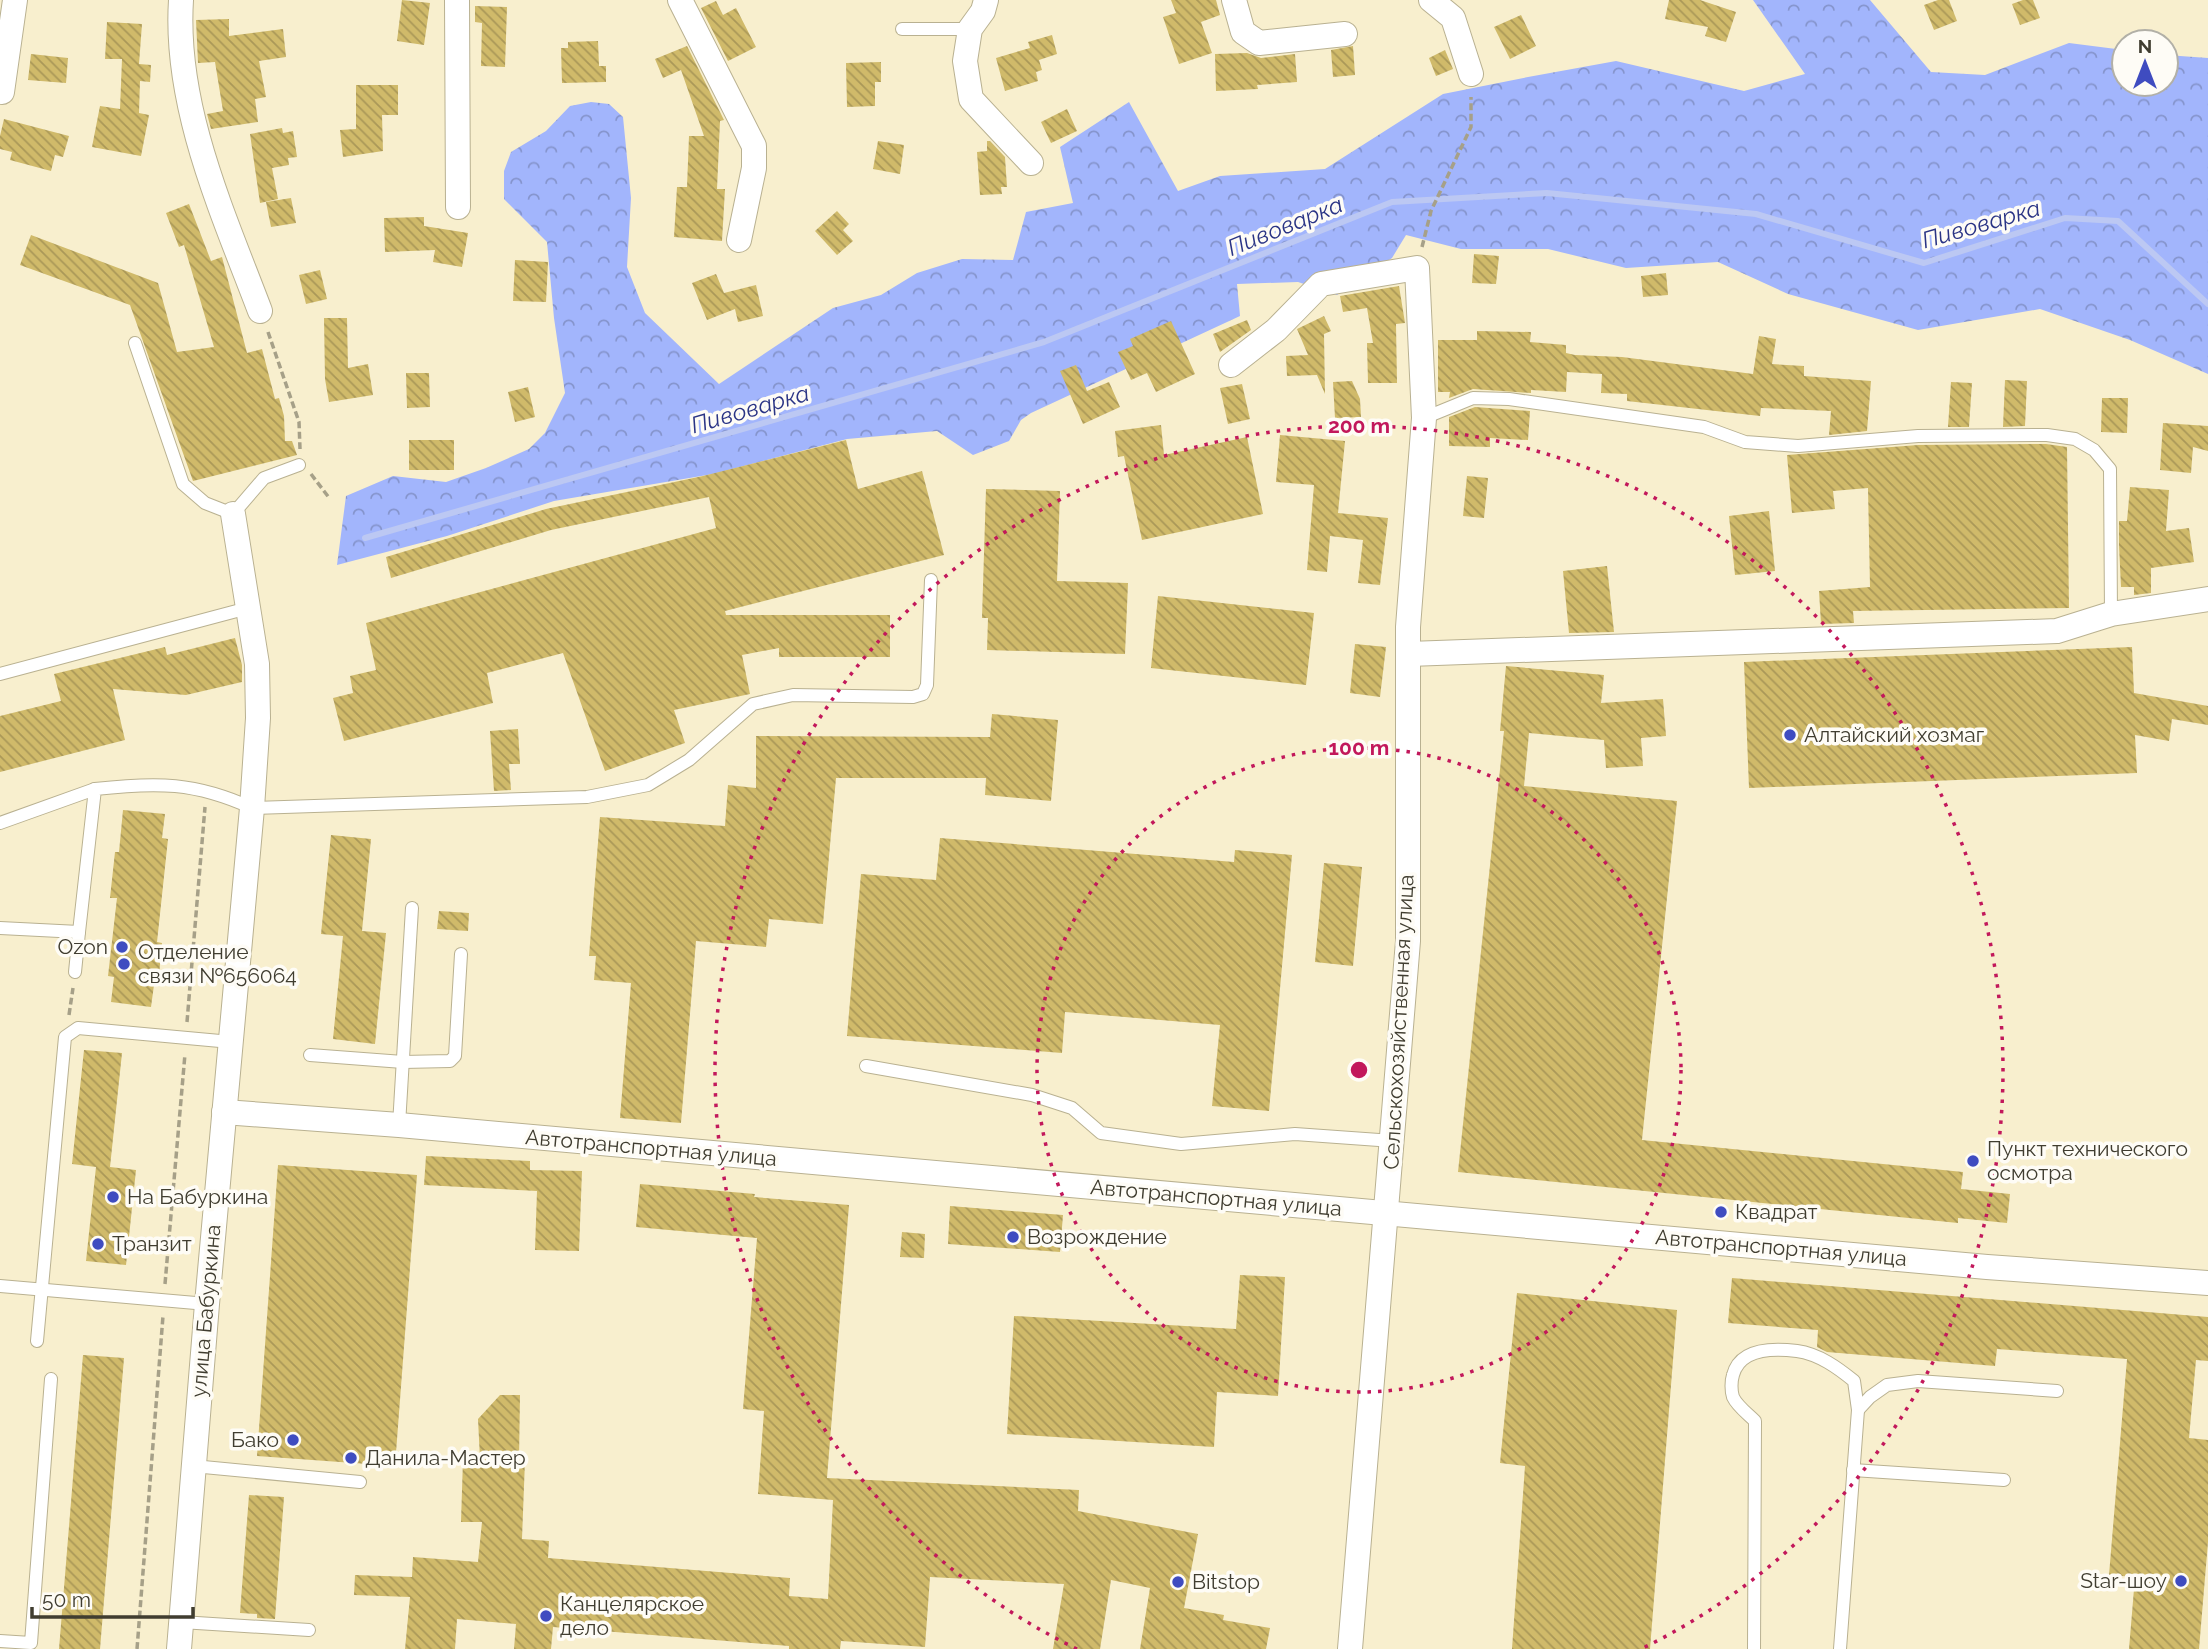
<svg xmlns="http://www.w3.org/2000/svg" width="2208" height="1649" viewBox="0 0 2208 1649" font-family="Raleway,sans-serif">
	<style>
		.forest { fill: url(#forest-crowns) }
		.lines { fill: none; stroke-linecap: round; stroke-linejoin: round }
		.stream { stroke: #bcc8f3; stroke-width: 6 }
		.building { fill: url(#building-back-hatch) }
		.lane-casing { stroke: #b9b191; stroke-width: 14 }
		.street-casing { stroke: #b9b191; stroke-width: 26 }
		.path { stroke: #a6a088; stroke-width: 3.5; stroke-dasharray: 7 3.5; stroke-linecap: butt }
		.lane { stroke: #fff; stroke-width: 12 }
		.street { stroke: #fff; stroke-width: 24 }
		.ring { fill: none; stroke: #c2185b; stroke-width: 3.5; stroke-dasharray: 3.5 7 }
		.poi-dot { fill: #3f4cc0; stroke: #fefcf6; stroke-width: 2.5 }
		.labels { text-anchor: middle; stroke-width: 7; stroke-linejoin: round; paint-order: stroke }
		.poi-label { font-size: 21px; fill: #403d30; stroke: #fefcf6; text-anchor: start }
		.street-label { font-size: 21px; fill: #403d30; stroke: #fefcf6 }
		.water-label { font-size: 23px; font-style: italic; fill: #2a3485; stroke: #fefcf6 }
		.centre { fill: #c2185b; stroke: #fefcf6; stroke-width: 3.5 }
		.ring-label { font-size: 21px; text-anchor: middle; font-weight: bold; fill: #c2185b; stroke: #fefcf6; stroke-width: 7; stroke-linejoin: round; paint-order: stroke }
	</style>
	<defs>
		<pattern id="forest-crowns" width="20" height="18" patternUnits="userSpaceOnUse" patternTransform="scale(1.75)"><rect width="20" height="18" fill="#a2b5fc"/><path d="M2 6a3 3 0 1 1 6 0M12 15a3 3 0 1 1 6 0" fill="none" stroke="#8594cc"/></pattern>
		<pattern id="building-back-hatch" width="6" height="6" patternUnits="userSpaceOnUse" patternTransform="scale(1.75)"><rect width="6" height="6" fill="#d0ba6a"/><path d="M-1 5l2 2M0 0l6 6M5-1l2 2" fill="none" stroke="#aa9858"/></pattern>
	</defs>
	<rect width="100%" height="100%" fill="#f8efce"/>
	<!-- forest -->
	<polygon class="forest" points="1753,0 1870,0 1931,72 1985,75 2069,43 2124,50 2124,84 2166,84 2166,55 2208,58 2208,374 2130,340 2040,309 1918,330 1788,294 1718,262 1626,268 1548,249 1461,249 1406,235 1392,258 1337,295 1298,282 1237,284 1240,316 1031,413 1021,420 1009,441 973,455 937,431 847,439 713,474 554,501 447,536 337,565 346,496 393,476 446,482 486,468 529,449 545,433 565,393 554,318 547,242 504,199 504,171 511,152 546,131 570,106 591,102 609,104 623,117 631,198 627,267 645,313 719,384 833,308 881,295 917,273 962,259 1013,260 1026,212 1073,203 1060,147 1129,102 1178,191 1220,176 1325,169 1443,94 1528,77 1616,61 1744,91 1805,74"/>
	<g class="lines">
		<!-- stream -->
		<polyline class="stream" points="365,538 1044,342 1392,202 1547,193 1756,214 1924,263 2065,218 2118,221 2208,304"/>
	</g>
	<!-- building -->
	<g class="building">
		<polygon points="402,0 430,3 424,45 397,41"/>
		<polygon points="1171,0 1216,0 1220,15 1201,22 1212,53 1179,64 1163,17 1176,13"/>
		<polygon points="1669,0 1700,0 1736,12 1726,42 1705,36 1708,27 1665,19"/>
		<polygon points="1938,0 1949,0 1957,21 1934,30 1924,5"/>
		<polygon points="2023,0 2033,0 2040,18 2020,25 2012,4"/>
		<polygon points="716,1 723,15 736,8 756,47 728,61 701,8"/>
		<polygon points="475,6 507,7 505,67 481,66 482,23 475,22"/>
		<polygon points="1521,15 1536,46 1510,59 1494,27"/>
		<polygon points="229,19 229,36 283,29 286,57 259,61 266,97 255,99 258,122 211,129 207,114 223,111 215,62 198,63 196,20"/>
		<polygon points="107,22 142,24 139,64 151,65 150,82 140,81 139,113 149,115 141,156 92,147 100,106 120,109 122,59 105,59"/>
		<polygon points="1052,35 1057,54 1039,60 1042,70 1036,72 1038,81 1005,91 996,58 1030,48 1028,42"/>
		<polygon points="598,41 599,66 606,66 606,82 562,83 561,48 568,48 568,42"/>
		<polygon points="687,46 724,120 720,121 717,189 725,189 722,241 674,237 677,187 687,187 689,136 704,136 681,70 663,78 655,59"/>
		<polygon points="1353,46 1355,75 1333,77 1331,50"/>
		<polygon points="1445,50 1453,69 1436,76 1429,58"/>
		<polygon points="1247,53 1261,58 1295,54 1297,82 1257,85 1258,89 1216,91 1215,54"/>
		<polygon points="31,54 68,58 66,83 28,80"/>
		<polygon points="881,62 881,82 875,82 875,106 847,107 846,63"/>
		<polygon points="356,85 398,85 398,115 382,115 383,151 343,157 340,130 356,129"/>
		<polygon points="1067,109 1077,131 1051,143 1041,122"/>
		<polygon points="4,119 69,136 63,157 55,155 51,171 10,160 12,152 0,149 0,136"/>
		<polygon points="282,128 283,133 293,131 297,157 288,158 289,165 272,168 278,199 260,203 250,134"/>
		<polygon points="878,141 904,145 900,174 873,169"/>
		<polygon points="987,141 990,141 1005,157 1007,187 1001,187 1002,194 980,195 977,152 987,151"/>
		<polygon points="291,198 296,223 271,227 266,202"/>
		<polygon points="189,204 211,261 222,257 247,353 262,349 275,399 279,398 284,416 285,441 292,441 297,455 193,481 130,305 20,265 31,235 158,283 177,352 214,347 184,245 179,247 166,213"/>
		<polygon points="837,211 849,224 843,230 853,241 837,255 815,231"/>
		<polygon points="424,217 424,226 468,233 462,267 433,262 435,250 385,252 384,218"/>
		<polygon points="1474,254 1499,256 1496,284 1472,283"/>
		<polygon points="515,260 548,262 546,302 513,301"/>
		<polygon points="320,270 327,299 306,304 299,275"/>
		<polygon points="1666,273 1668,295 1643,297 1641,276"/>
		<polygon points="716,274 724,293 756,285 763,316 738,322 735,309 707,320 692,283"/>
		<polygon points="1399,286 1405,323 1396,324 1397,383 1368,383 1367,343 1373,343 1367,308 1343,312 1340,296"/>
		<polygon points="1324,316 1331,331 1324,334 1325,394 1317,375 1287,376 1286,356 1308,355 1297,329"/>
		<polygon points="324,318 347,318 348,368 368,364 373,395 329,402 325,379"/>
		<polygon points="1247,320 1251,330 1220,352 1213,334"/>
		<polygon points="1171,321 1195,374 1156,392 1147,373 1131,380 1118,352 1133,346 1130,339"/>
		<polygon points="1477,331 1531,332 1530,342 1566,345 1566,353 1575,355 1622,357 1753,374 1759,336 1776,339 1772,364 1804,366 1804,376 1871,381 1867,431 1829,435 1831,411 1761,408 1760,416 1627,401 1627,394 1601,393 1602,374 1567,372 1566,392 1531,390 1531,393 1473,389 1449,398 1450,392 1438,392 1438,340 1477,340"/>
		<polygon points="1076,365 1087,391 1109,382 1120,407 1083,424 1060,371"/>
		<polygon points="406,373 429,373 430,407 407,408"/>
		<polygon points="2005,380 2027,381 2025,426 2003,427"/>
		<polygon points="1352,381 1360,399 1361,417 1335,418 1333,382"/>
		<polygon points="1951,382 1972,383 1969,427 1948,427"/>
		<polygon points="1242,384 1250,419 1228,424 1220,388"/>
		<polygon points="528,387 535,417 515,422 508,392"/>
		<polygon points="2102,398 2128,398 2127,433 2101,432"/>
		<polygon points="1475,407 1530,411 1528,440 1490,438 1490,447 1449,446 1449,417"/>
		<polygon points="2163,423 2208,426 2208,451 2193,447 2191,473 2160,470"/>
		<polygon points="1161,425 1164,455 1247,437 1263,514 1142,540 1124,456 1118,457 1115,431"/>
		<polygon points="1280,435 1345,441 1338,513 1388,518 1380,585 1358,583 1363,540 1330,536 1327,572 1307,570 1314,485 1276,482"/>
		<rect x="409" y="440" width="45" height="30"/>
		<polygon points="846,440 858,489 922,471 944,555 725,611 726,615 890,615 890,657 779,657 779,648 742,655 750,694 674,710 685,743 605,771 563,653 487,673 493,703 344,741 333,698 353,693 350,676 376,670 366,623 716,528 709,497 551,530 391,578 386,557 546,509 703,476"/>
		<polygon points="2046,444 2067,447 2069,608 1853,611 1854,623 1821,624 1819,591 1870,587 1868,488 1833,491 1835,509 1792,513 1787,455 1918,445"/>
		<polygon points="1467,476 1488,478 1484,518 1463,516"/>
		<polygon points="2130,487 2169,490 2166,531 2189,528 2194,562 2151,568 2151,593 2134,595 2134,587 2121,587 2119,545 2119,521 2127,521"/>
		<polygon points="986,489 1060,491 1057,581 1128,583 1125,654 987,650 988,618 982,618"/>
		<polygon points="1769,511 1775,571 1735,575 1729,516"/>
		<polygon points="1607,566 1614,632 1569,633 1563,571"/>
		<polygon points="1158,596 1314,613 1306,685 1151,668"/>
		<polygon points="235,638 242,665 242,682 186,695 113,689 125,740 0,772 0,716 61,701 54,674 165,647 167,655"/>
		<polygon points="1355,644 1386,647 1380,697 1350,693"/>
		<polygon points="2132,647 2134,693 2208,706 2208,725 2172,719 2169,741 2135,735 2137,773 1749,788 1744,662"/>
		<polygon points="1506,666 1604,675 1601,703 1663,699 1666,736 1641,738 1643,766 1606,768 1604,740 1529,733 1524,786 1677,801 1642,1140 1963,1172 1961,1189 2010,1194 2007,1223 1958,1218 1958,1223 1458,1172 1504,731 1500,731"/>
		<polygon points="992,714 1058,720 1051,801 985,795 986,778 836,778 823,924 769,919 766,947 696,941 681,1123 620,1118 631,983 594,980 596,956 589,956 600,817 725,826 728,785 756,788 756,736 990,737"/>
		<polygon points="518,729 520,764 509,764 511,790 494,791 490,731"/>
		<polygon points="123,810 165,814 162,838 168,839 157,942 162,943 158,986 154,985 151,1007 111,1002 114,977 108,976 117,898 110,898 115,852 119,852"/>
		<polygon points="331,835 371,839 362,931 386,933 375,1044 333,1039 343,936 321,934"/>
		<polygon points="940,838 1234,862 1235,850 1292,855 1269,1111 1212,1106 1220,1025 1065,1012 1062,1053 847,1036 861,874 936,880"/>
		<polygon points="1324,863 1362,867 1353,966 1315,962"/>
		<polygon points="439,911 469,913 468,931 437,929"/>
		<polygon points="84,1050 122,1053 110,1167 136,1170 126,1265 86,1261 96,1167 72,1164"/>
		<polygon points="426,1156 530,1161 530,1170 582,1171 579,1251 535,1250 537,1191 424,1185"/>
		<polygon points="278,1165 417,1175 395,1466 257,1456"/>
		<polygon points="640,1184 755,1194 754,1197 849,1205 827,1478 1079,1490 1078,1511 1198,1534 1184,1608 1224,1615 1223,1620 1270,1628 1266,1649 1140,1649 1150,1588 1111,1580 1100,1649 1053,1649 1064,1584 930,1577 925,1647 841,1641 840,1649 789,1649 789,1646 553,1627 551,1649 514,1649 516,1624 457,1619 455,1649 405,1649 410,1597 354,1595 355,1575 412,1577 413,1557 478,1562 482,1522 461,1522 463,1459 480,1459 478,1419 500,1395 520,1395 519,1460 525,1460 522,1539 549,1541 548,1558 790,1578 789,1596 828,1599 833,1500 758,1494 764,1411 743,1409 757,1238 636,1227"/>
		<polygon points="950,1206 1063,1215 1060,1252 948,1244"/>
		<polygon points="902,1232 925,1234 924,1258 900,1257"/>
		<polygon points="1240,1275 1285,1277 1278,1396 1217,1392 1214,1447 1007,1434 1014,1316 1236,1329"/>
		<polygon points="1732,1278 2208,1317 2208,1361 2196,1360 2189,1438 2208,1440 2208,1542 2199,1649 2129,1649 2135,1577 2109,1575 2127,1359 1997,1349 1995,1366 1827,1352 1817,1347 1818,1330 1728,1323"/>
		<polygon points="1517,1293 1677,1310 1650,1649 1512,1649 1525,1466 1500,1463"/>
		<polygon points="83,1355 124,1358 100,1649 59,1649"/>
		<polygon points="249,1495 284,1497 275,1619 257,1618 257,1614 240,1613"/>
	</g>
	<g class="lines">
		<defs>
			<g id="lane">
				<polyline points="902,29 970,29"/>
				<polyline points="135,343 183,484 205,503 233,514 264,478 299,465"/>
				<polyline points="1424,418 1473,398 1509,399 1704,427 1745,442 1798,446 1918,436 2047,435 2075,439 2094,450 2110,469 2111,614"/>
				<polyline points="0,674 248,608"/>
				<polyline points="0,823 95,789"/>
				<path d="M0,928l79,4 16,-143c62,-7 100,-7 157,19l335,-11 61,-12 41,-25 64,-56 40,-9 120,2 10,-3 4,-9 4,-105"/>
				<polyline points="75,972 79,932"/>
				<polyline points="310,1055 403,1062 450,1061 455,1056 461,954"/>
				<polyline points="866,1066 1032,1095 1072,1108 1101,1133 1181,1144 1295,1134 1393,1141"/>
				<polyline points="399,1125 412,908"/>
				<polyline points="0,1286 207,1304"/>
				<polyline points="37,1341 65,1037 78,1028 231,1042"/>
				<polyline points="1858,1410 1870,1397 1887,1385 1918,1381 2057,1391"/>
				<polyline points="193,1466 360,1482"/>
				<polyline points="1853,1470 2004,1480"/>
				<polyline points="181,1622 309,1630"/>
				<polyline points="0,1641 31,1643 51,1379"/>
				<path d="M1754,1649l1,-228c-7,-7 -18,-15 -22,-24 -2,-6 -2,-16 0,-22 7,-27 40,-27 64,-24 22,3 41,17 57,30l4,29 -18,239"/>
			</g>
			<g id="street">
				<path d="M181,0c-7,107 42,213 79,311"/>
				<polyline points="457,0 458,207"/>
				<polyline points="680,0 754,146 754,168 739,240"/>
				<polyline points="986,0 983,11 970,29 965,61 971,99 1031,163"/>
				<polyline points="1234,0 1243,32 1259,43 1345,34"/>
				<polyline points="1431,0 1453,18 1471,74"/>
				<polyline points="2,92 15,0"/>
				<polyline points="1231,365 1276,330 1321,284 1417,268 1424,418 1408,627 1408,941 1350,1649"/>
				<polyline points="1409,654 2057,631 2111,614 2208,599"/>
				<polyline points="224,1112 399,1125 1987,1267 2208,1283"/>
				<polyline points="179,1649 207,1304 252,808 258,718 257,664 233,514"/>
			</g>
		</defs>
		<!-- lane casing -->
		<use href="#lane" class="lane-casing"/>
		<!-- street casing -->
		<use href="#street" class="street-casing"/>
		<!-- path -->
		<g class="path">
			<polyline points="1422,247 1431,211 1471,127 1471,97"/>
			<polyline points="268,332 299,422 300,449"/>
			<polyline points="311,474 330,499"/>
			<polyline points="69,1015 73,988"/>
			<polyline points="187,1022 205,807"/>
			<polyline points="165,1284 185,1054"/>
			<polyline points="137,1649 163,1316"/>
		</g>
		<!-- lane -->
		<use href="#lane" class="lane"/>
		<!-- street -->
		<use href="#street" class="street"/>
	</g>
	<!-- distance rings -->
	<g class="ring">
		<circle cx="1359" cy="1070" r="322"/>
		<path d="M1077 1649A644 644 0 1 1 1641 1649"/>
	</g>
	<!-- markers -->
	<g class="poi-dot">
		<circle cx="1790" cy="735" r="7"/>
		<circle cx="122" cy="947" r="7"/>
		<circle cx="124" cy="964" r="7"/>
		<circle cx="1973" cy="1161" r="7"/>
		<circle cx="113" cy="1197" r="7"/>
		<circle cx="1721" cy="1212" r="7"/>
		<circle cx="1013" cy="1237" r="7"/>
		<circle cx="98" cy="1244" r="7"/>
		<circle cx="293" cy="1440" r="7"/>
		<circle cx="351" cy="1458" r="7"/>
		<circle cx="2181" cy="1581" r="7"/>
		<circle cx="1178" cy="1582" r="7"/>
		<circle cx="546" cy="1616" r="7"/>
	</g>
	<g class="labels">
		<!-- poi labels -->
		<g class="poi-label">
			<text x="1804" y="742">Алтайский хозмаг</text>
			<text x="108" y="954" text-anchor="end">Ozon</text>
			<text x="138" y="959">Отделение<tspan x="138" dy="24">связи №656064</tspan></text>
			<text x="1987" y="1156">Пункт технического<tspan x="1987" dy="24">осмотра</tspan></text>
			<text x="127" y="1204">На Бабуркина</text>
			<text x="1735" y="1219">Квадрат</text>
			<text x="1027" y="1244">Возрождение</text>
			<text x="112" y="1251">Транзит</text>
			<text x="279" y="1447" text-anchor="end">Бако</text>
			<text x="365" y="1465">Данила-Мастер</text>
			<text x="2167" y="1588" text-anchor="end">Star-шоу</text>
			<text x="1192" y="1589">Bitstop</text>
			<text x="560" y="1611">Канцелярское<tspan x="560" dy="24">дело</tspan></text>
		</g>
		<!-- street labels -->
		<g class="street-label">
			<text transform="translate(1399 1022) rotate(-87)" y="7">Сельскохозяйственная улица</text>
			<text transform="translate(651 1148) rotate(5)" y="7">Автотранспортная улица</text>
			<text transform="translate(1216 1198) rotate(5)" y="7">Автотранспортная улица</text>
			<text transform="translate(1781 1248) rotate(5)" y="7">Автотранспортная улица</text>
			<text transform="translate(206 1311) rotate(-85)" y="7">улица Бабуркина</text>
		</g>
		<!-- water labels -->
		<g class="water-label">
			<text transform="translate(1981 224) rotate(-16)" y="8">Пивоварка</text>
			<text transform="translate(1285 226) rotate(-22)" y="8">Пивоварка</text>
			<text transform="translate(750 409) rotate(-16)" y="8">Пивоварка</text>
		</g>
	</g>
	<circle cx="1359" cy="1070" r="10" class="centre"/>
	<g class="ring-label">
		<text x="1359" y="433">200 m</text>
		<text x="1359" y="755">100 m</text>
	</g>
	<!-- north arrow -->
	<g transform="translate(2145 63)"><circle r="33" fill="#fefcf6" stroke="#b2b0a7" stroke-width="2"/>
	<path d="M0-5L12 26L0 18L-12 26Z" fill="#3f4cc0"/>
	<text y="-10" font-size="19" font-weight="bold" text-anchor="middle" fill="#403d30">N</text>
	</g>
	<!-- scale -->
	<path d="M32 1607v10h161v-10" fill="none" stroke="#403d30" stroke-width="3.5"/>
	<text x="42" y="1607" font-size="21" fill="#403d30" stroke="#fefcf6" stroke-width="5" paint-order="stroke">50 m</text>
</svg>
